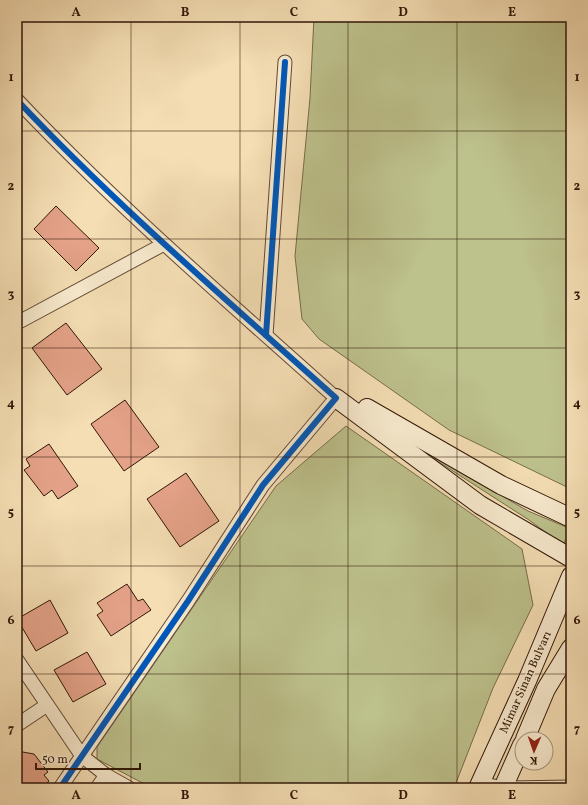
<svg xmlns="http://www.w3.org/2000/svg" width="588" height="805" viewBox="0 0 588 805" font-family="Vollkorn,serif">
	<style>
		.green { fill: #bdc18c; stroke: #776c4a }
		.building { fill: #e4a288; stroke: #311607 }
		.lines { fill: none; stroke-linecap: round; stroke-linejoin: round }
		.street-casing { stroke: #624832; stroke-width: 15 }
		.secondary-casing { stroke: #311607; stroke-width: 20 }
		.street { stroke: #f8eace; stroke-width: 13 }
		.secondary { stroke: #f8eace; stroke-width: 18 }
		.cycleway-casing { stroke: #f8eace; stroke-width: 8 }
		.cycleway { stroke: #0057b8; stroke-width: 6 }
		.grid { fill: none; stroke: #311607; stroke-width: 1; stroke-opacity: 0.55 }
		.labels { text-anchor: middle; stroke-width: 3; stroke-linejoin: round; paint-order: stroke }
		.street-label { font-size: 12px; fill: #311607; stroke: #f8eace }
		.neatline { fill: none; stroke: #311607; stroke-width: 1.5 }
		.grid-label { font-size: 13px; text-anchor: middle; font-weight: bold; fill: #311607 }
	</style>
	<rect width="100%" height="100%" fill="#f5deb4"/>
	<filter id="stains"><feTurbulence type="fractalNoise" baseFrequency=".005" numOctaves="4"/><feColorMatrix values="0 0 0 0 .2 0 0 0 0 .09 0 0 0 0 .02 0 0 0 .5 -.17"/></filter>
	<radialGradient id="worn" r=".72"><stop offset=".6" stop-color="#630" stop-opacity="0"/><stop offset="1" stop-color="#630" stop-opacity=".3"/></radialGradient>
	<!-- green -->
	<g class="green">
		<polygon points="314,17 571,17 571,489 449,430 319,339 302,319 295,256 310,98"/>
		<polygon points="346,426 522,549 533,605 493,688 454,788 152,788 97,759 97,747 276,486"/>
		<polygon points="400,437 528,511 571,529 563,545 529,520"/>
	</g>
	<!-- building -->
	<g class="building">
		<polygon points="56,206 99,248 76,271 34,229"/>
		<polygon points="66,323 102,369 67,395 32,348"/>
		<polygon points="125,400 159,447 124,471 91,424"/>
		<polygon points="49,444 78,486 58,499 52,490 44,496 24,470 30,466 26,459"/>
		<polygon points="186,473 219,521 180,547 147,499"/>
		<polygon points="127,584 138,601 143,599 151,610 111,636 97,615 103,611 97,603"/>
		<polygon points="50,600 68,633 36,651 17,619"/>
		<polygon points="87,652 106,684 73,702 54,670"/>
		<polygon points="17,751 34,754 48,772 44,775 49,781 41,788 17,788"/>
	</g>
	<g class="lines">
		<defs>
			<g id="street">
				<path d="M17,100c100,106 211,201 319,298l-73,87 -75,116 -128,187"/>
				<polyline points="17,323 164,244"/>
				<polyline points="266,335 285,62"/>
				<polyline points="17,660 82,756 106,775 129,788"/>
				<polyline points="17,725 47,705"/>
				<polyline points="480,783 503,788 571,787"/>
				<polyline points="97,788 106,775"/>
			</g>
			<g id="secondary">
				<polyline points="336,398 480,505 571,558"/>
				<polyline points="367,408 501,485 571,518"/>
				<polyline points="525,739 546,689 571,648"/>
				<polyline points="478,788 527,681 571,576"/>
				<polyline points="503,788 522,745"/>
			</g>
		</defs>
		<!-- street casing -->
		<use href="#street" class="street-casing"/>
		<!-- secondary casing -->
		<use href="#secondary" class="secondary-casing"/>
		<!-- street -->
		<use href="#street" class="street"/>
		<!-- secondary -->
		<use href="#secondary" class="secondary"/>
		<defs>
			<g id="cycleway">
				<path d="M17,100c100,106 211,201 319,298l-73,87 -75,116 -128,187"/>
				<polyline points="266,335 285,62"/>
			</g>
		</defs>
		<!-- cycleway casing -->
		<use href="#cycleway" class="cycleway-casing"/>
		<!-- cycleway -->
		<use href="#cycleway" class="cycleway"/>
	</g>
	<!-- grid -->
	<path class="grid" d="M131,17v771M240,17v771M348,17v771M457,17v771M17,131h554M17,239h554M17,348h554M17,457h554M17,566h554M17,674h554"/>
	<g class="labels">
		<!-- street labels -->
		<g class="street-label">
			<text transform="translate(525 682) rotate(-66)" y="4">Mimar Sinan Bulvarı</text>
		</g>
	</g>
	<!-- margin -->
	<rect width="588" height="805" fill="none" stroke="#f5deb4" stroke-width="44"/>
	<!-- north arrow -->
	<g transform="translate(534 751) rotate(182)"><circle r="19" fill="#f8eace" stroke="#a8957e"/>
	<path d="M0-3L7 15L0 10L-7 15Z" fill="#8f2418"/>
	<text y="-6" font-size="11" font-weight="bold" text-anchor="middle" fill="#311607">K</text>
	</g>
	<!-- scale -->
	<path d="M36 763v6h104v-6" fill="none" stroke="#311607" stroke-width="2"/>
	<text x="42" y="763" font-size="12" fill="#311607" stroke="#f8eace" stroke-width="3" paint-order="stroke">50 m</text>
	<rect x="22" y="22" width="544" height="761" class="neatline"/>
	<g class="grid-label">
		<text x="76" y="16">A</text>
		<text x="185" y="16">B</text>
		<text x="294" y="16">C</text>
		<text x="403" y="16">D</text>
		<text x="512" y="16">E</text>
		<text x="11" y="81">1</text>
		<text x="577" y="81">1</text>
		<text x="11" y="190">2</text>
		<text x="577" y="190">2</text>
		<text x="11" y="298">3</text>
		<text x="577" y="298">3</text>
		<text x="11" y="407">4</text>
		<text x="577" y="407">4</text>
		<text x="11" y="516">5</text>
		<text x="577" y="516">5</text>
		<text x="11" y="624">6</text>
		<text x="577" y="624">6</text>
		<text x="11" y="733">7</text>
		<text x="577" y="733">7</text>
		<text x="76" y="799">A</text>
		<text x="185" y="799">B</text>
		<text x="294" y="799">C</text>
		<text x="403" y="799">D</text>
		<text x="512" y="799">E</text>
	</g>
	<rect width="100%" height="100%" filter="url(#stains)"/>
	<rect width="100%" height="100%" fill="url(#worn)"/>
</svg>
